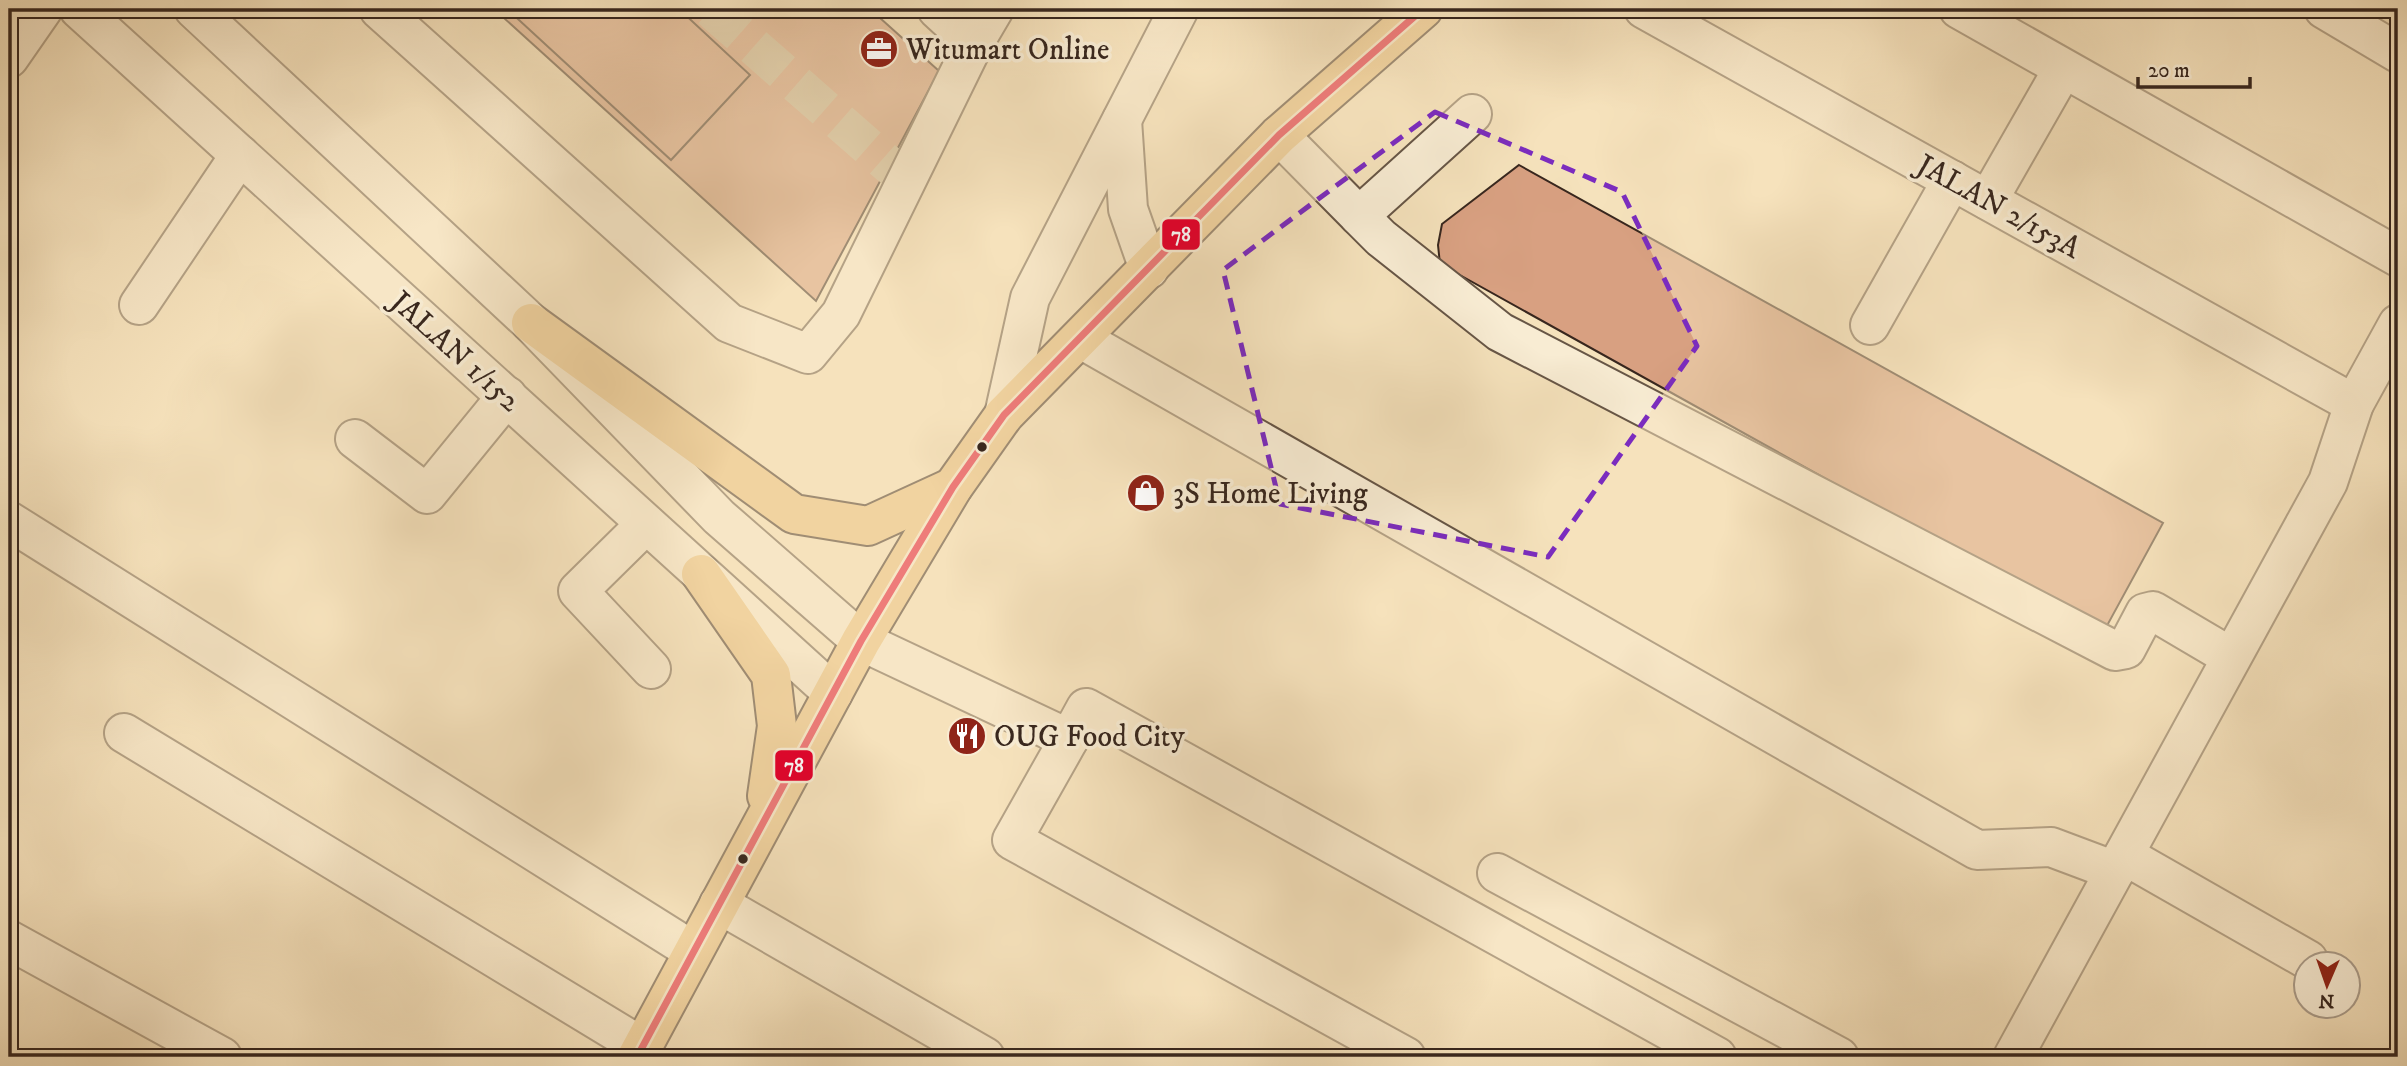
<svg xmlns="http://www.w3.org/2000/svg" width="2407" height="1066" viewBox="0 0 2407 1066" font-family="'IM FELL DW Pica',serif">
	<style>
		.building { fill: #d8a081; stroke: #38271e; stroke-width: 2 }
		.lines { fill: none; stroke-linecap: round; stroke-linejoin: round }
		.minor-tunnel { stroke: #cfbd9c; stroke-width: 38; stroke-dasharray: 38 19; stroke-linecap: butt }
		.minor-casing { stroke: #675646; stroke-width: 42 }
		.major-casing { stroke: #38271e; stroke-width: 42 }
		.minor { stroke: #f8ecd3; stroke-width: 38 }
		.major { stroke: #eac17e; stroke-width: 38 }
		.bus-1-casing { stroke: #f8ecd3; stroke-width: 12 }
		.bus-1 { stroke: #e4002b; stroke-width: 7 }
		.marked { fill: none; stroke: #7b2cbf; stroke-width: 5; stroke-dasharray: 14 9; stroke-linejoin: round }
		.bus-dot { fill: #38271e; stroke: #f8ecd3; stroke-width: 2.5 }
		.labels { text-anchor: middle; stroke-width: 7; stroke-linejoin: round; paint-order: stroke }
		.poi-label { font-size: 30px; fill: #38271e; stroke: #f8ecd3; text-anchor: start }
		.street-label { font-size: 30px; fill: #38271e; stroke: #f8ecd3 }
		.line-badge { stroke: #f8ecd3; stroke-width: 2.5 }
		.badge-label { font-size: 19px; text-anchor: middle; font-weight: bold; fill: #fff }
	</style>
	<rect width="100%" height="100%" fill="#f5e2bc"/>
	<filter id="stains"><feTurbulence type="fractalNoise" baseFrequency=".00286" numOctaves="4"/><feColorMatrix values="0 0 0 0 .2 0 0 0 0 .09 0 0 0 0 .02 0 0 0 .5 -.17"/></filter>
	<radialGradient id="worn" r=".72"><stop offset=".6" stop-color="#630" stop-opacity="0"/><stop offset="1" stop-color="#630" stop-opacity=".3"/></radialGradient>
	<!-- building -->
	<g class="building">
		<polygon points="494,9 870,9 939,71 816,301"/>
		<polygon points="507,9 679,9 750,75 671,160"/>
		<polygon points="1519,165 2163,523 2103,633 1440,264 1438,245 1442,224"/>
	</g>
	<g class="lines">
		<!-- minor-tunnel -->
		<polyline class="minor-tunnel" points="711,9 889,165 908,178"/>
		<defs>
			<g id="minor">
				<polyline points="79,9 833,693"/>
				<polyline points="194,9 531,323 719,517 861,641 1069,739 1012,840 1406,1057"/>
				<polyline points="379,9 729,323 808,354 841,314 974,43 994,9"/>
				<polyline points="937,9 974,43"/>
				<polyline points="1644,9 2354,404"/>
				<polyline points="1959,9 2398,257"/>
				<polyline points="2324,9 2398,53"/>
				<polyline points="9,58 43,9"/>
				<polyline points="1122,120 1128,209 1149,269"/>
				<polyline points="1279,135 1359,216 1472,114"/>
				<polyline points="1988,200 2063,69"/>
				<polyline points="1359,216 1381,238 1500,332 2115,651 2126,649 2145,613 2153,611 2231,657"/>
				<polyline points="139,305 240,155"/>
				<polyline points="1870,325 1952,180"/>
				<polyline points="1081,339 1977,850 2051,847 2115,871"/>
				<polyline points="1004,415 1030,298 1179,9"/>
				<polyline points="355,439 427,494 507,396"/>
				<polyline points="9,521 693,951"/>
				<polyline points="646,524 578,591 651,669"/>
				<polyline points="124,733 642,1047"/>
				<polyline points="1069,739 1086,708 1717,1057"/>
				<polyline points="2124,855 2308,960"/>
				<polyline points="1497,873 1839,1057"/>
				<polyline points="719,904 985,1057"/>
				<polyline points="9,940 222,1057"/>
				<polyline points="2013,1057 2328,482 2354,404 2398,324"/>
			</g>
			<g id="major">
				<polyline points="531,323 794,514 868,526 953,487"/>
				<polyline points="701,574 771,675 777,726 767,796"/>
				<polyline points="637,1057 861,641 953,487 1004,415 1279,135 1423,9"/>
			</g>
		</defs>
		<!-- minor casing -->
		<use href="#minor" class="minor-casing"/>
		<!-- major casing -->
		<use href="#major" class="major-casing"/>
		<!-- minor -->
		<use href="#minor" class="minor"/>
		<!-- major -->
		<use href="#major" class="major"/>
		<defs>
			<polyline id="bus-1" points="637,1057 861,641 953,487 1004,415 1279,135 1423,9"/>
		</defs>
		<!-- bus-1 casing -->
		<use href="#bus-1" class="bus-1-casing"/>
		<!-- bus-1 -->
		<use href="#bus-1" class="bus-1"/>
	</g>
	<!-- marked area -->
	<path d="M0 0H2407V1066H0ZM1435,112l187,80 75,154 -149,211 -268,-53 -57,-234z" fill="#f5e2bc" fill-opacity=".55" fill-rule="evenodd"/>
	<path class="marked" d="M1435,112l187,80 75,154 -149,211 -268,-53 -57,-234z"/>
	<!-- icons -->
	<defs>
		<symbol id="office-disc" viewBox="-11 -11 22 22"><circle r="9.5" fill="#8f2418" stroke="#f8ecd3"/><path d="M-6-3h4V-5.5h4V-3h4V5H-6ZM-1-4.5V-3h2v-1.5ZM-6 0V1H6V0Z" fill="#fff"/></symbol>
		<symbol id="shop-disc" viewBox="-11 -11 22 22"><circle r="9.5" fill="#8f2418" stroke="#f8ecd3"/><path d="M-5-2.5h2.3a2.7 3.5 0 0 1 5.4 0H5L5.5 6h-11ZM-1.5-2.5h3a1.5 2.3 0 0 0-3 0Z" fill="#fff"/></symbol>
		<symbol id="restaurant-disc" viewBox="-11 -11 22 22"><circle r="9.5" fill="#8f2418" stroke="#f8ecd3"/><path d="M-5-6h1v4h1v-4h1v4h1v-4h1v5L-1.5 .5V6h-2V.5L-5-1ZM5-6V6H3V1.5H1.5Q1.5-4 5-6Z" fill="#fff"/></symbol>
	</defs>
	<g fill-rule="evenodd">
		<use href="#office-disc" x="857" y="27" width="44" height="44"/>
		<use href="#shop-disc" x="1124" y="471" width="44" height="44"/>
		<use href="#restaurant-disc" x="945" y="714" width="44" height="44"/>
	</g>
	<!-- markers -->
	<g class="bus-dot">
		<circle cx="982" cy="447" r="6"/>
		<circle cx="743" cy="859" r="6"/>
	</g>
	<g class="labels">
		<!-- poi labels -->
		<g class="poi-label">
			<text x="906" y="59">Witumart Online</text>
			<text x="1173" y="503">3S Home Living</text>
			<text x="994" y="746">OUG Food City</text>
		</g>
		<!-- street labels -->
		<g class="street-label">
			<text transform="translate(1999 206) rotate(29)" y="10">JALAN 2/153A</text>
			<text transform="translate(456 351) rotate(42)" y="10">JALAN 1/152</text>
		</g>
	</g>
	<g class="line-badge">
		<rect x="1161" y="218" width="40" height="33" rx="7" fill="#e4002b"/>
		<rect x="774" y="749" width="40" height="33" rx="7" fill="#e4002b"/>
	</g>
	<g class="badge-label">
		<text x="1181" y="241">78</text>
		<text x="794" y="772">78</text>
	</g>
	<!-- margin -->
	<rect width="2407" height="1066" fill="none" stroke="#f5e2bc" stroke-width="35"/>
	<rect x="10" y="10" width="2386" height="1045" fill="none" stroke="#38271e" stroke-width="3.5"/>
	<rect x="18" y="18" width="2372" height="1031" fill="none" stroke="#38271e" stroke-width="2"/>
	<!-- north arrow -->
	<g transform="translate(2327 985) rotate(182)"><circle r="33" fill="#f8ecd3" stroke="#ab9d8b" stroke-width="2"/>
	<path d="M0-5L12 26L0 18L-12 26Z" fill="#8f2418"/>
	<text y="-10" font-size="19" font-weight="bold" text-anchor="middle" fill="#38271e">N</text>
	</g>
	<!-- scale -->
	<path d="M2138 77v10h112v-10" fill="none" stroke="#38271e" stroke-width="3.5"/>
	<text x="2148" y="77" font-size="21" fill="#38271e" stroke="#f8ecd3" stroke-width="5" paint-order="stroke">20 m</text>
	<rect width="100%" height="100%" filter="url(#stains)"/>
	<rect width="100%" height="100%" fill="url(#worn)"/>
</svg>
